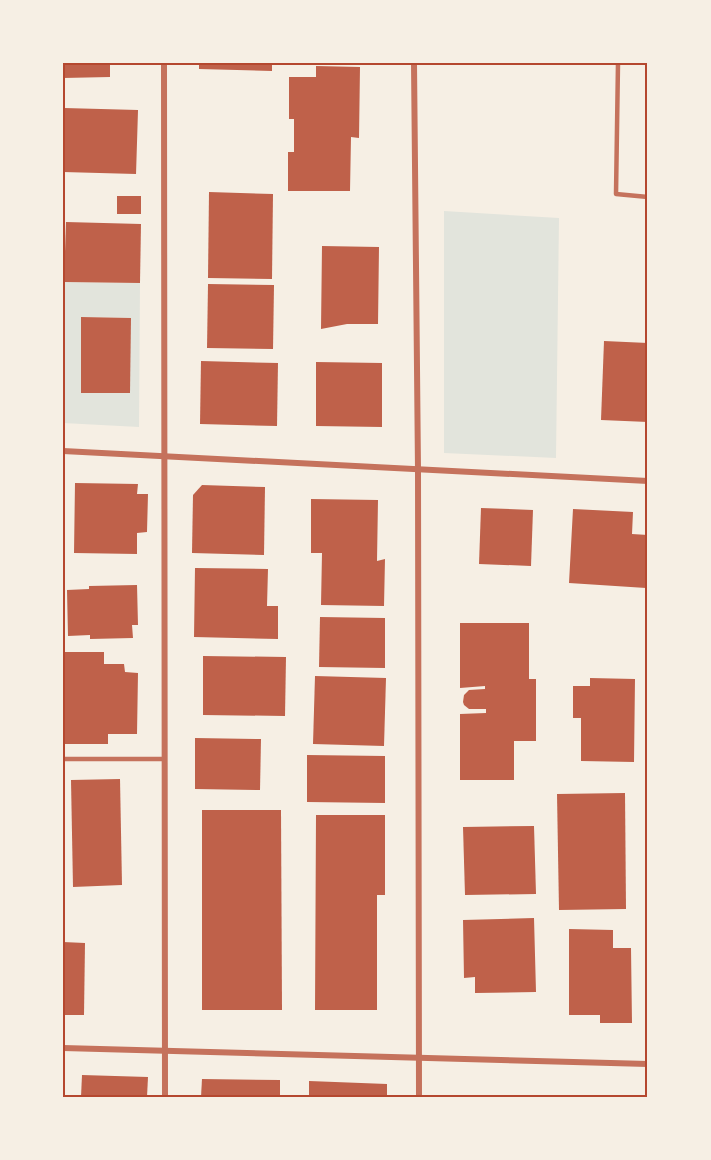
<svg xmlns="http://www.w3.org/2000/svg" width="711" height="1160" viewBox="0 0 711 1160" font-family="Manrope,sans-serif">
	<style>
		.green { fill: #e2e4dc; fill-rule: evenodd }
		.building { fill: #bf614a }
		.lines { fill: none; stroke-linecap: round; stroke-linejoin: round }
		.service { stroke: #c5725c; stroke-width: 4.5 }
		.minor { stroke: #c5725c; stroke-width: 6 }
		.neatline { fill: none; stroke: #b5482f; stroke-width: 2 }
	</style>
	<rect width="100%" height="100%" fill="#f6efe4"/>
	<!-- green -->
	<g class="green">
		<polygon points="444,211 559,218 556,458 444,453"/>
		<path d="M63,282l77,1 -1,144 -76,-4zM81,317l49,1v75l-49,-1z"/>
	</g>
	<!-- building -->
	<g class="building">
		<polygon points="63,63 110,63 110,77 63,78"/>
		<polygon points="199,63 272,63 272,71 199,69"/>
		<polygon points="316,66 360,67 359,138 351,137 350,191 288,191 288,152 294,152 294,119 289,119 289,77 316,77"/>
		<polygon points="64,108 138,110 136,174 63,172"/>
		<polygon points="209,192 273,194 272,279 208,278"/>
		<rect x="117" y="196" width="24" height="18"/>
		<polygon points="66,222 141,224 140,283 64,282"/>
		<polygon points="322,246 379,247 378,324 347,324 321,329"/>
		<polygon points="208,284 274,285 273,349 207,348"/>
		<polygon points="81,317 131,318 130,393 81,393"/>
		<polygon points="604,341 648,343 648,422 601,420"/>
		<polygon points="201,361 278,363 277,426 200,424"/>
		<polygon points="316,362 382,363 382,427 316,426"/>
		<polygon points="75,483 138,484 137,494 148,494 147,532 137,533 137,554 74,553"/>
		<polygon points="202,485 265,487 264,555 192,553 193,495"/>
		<polygon points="311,499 378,500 377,561 385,559 384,606 321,605 322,553 311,553"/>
		<polygon points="481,508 533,510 531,566 479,564"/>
		<polygon points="573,509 633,512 632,534 648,535 646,588 569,583"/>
		<polygon points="195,568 268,569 267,606 278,606 278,639 194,637"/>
		<polygon points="137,585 138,625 132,625 133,638 90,639 90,635 68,636 67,590 89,589 89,586"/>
		<polygon points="320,617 385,618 385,668 319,667"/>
		<polygon points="460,623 529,623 529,679 536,679 536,741 514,741 514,780 460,780 460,714 486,713 486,709 469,709 464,705 463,702 464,695 469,690 485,689 485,686 460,688"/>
		<polygon points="63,652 104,652 104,664 124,664 125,672 138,673 137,734 108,734 108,744 63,744"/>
		<polygon points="203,656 286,657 285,716 203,715"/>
		<polygon points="315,676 386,678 384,746 313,744"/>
		<polygon points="590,678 635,679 634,762 581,761 581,718 573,718 573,686 590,686"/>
		<polygon points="195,738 261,739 260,790 195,789"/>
		<polygon points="307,755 385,756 385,803 307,802"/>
		<polygon points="120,779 122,885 73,887 71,780"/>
		<polygon points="625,793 626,909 559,910 557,794"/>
		<polygon points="202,810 281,810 282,1010 202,1010"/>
		<polygon points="316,815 385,815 385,895 377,895 377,1010 315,1010"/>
		<polygon points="534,826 536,894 465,895 463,827"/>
		<polygon points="534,918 536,992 475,993 475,977 464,978 463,920"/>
		<polygon points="569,929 613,930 613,948 631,948 632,1023 600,1023 600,1015 569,1015"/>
		<polygon points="63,942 85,943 84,1015 63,1015"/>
		<polygon points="82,1075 148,1077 147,1097 81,1097"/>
		<polygon points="202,1079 280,1080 280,1097 201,1097"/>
		<polygon points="309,1081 387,1084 387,1097 309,1097"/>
	</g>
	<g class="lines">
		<!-- service -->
		<g class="service">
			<polyline points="618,63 616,194 648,197"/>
			<polyline points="63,759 164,759"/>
		</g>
		<!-- minor -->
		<g class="minor">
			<polyline points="164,63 165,1097"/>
			<polyline points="414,63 418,469 419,1097"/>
			<polyline points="63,451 648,481"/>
			<polyline points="63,1048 648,1064"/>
		</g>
	</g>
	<!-- border -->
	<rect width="711" height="1160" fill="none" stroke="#f6efe4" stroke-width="129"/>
	<rect x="64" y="64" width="582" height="1032" class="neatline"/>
</svg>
